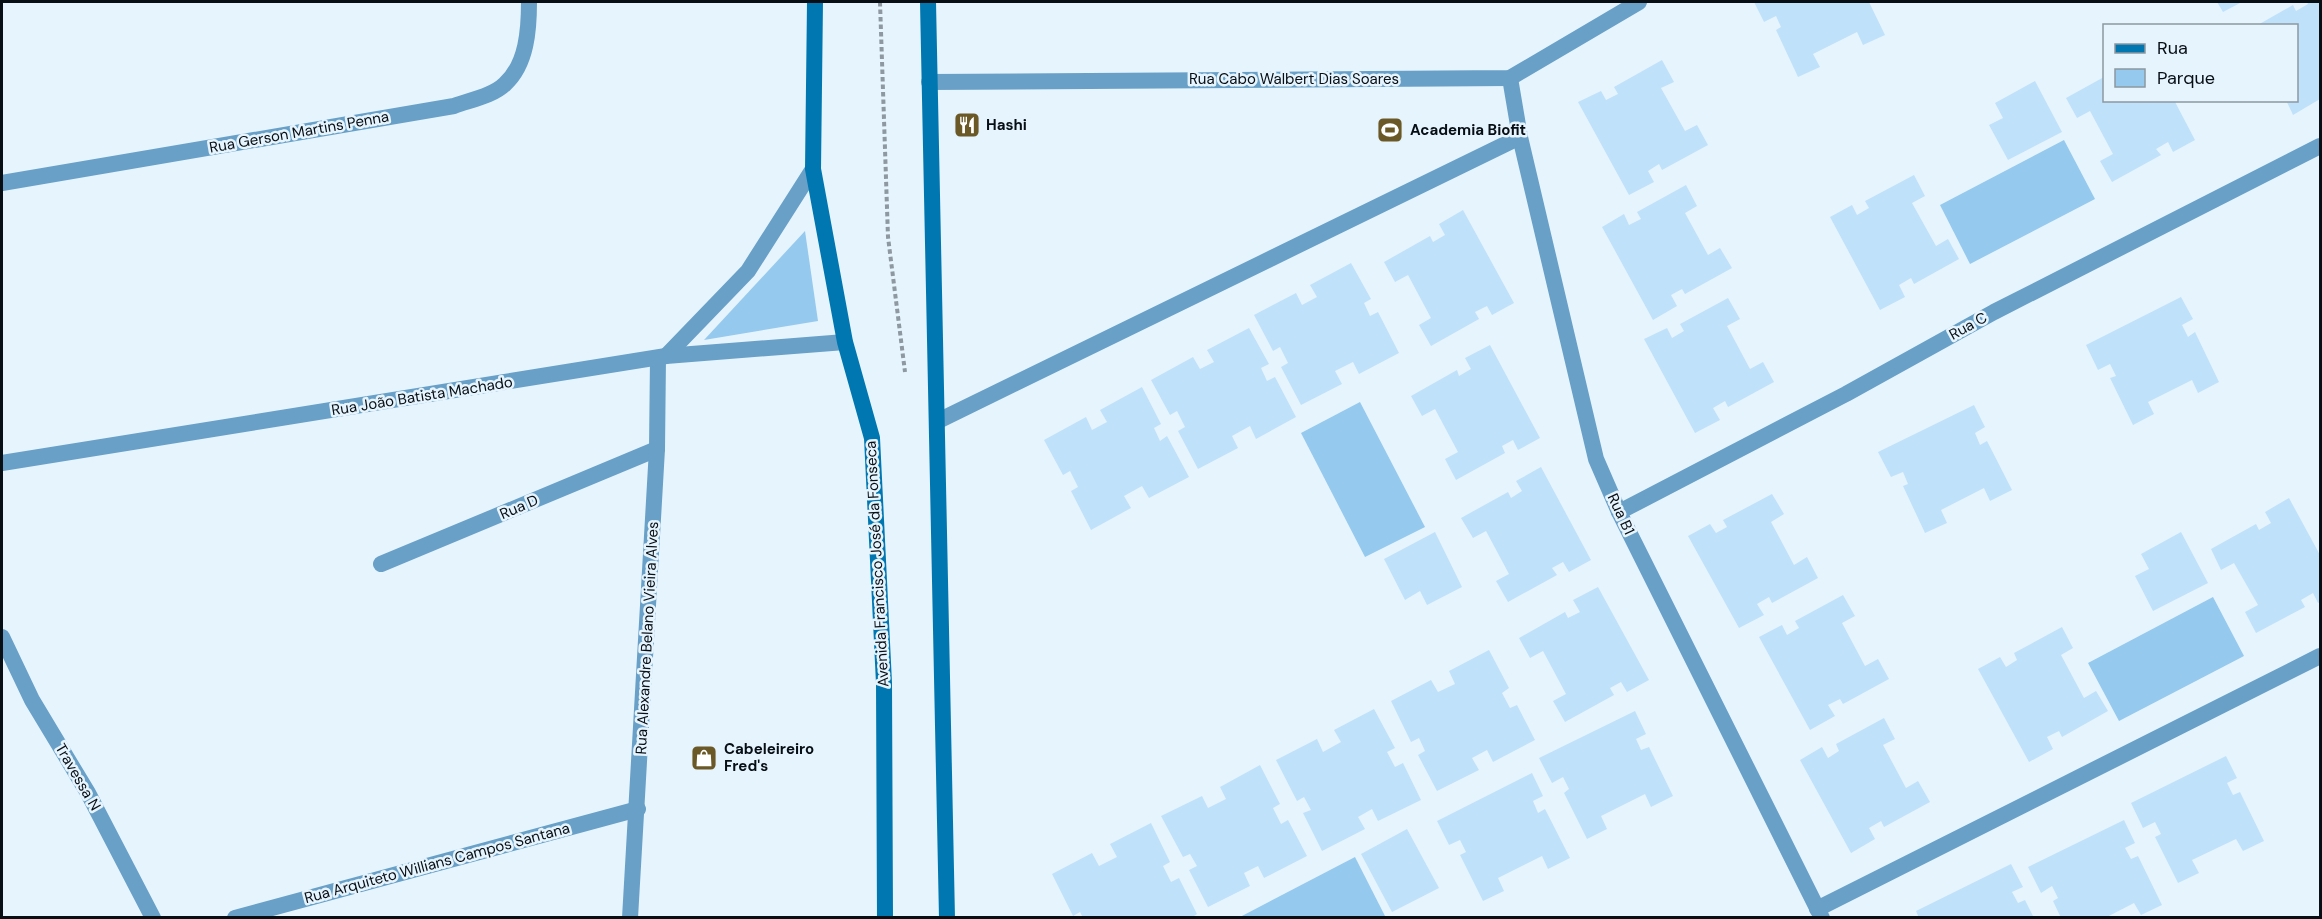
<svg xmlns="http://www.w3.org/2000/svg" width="2322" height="919" viewBox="0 0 2322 919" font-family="'DM Sans',sans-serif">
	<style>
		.green { fill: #95c9ee }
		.building { fill: #c0e1fa }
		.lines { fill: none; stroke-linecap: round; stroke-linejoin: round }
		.path { stroke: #8d98a0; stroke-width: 4; stroke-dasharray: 4.5 3; stroke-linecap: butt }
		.minor { stroke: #69a0c7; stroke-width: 16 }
		.tertiary { stroke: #69a0c7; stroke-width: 16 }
		.secondary { stroke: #0077b0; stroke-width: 16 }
		.labels { text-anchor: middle; stroke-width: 5; stroke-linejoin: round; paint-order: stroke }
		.street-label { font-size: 15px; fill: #070e14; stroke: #e6f4fe }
		.poi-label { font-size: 15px; font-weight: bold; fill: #070e14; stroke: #e6f4fe; text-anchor: start }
	</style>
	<rect width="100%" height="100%" fill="#e6f4fe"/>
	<!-- green -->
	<g class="green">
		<polygon points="2064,140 2095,199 1970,264 1940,205"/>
		<polygon points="805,231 818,321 704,340"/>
		<polygon points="1360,402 1425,527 1365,557 1301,433"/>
		<polygon points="2213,597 2244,656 2119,721 2088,663"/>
		<polygon points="1355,857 1385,916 1383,917 1240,917"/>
	</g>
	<!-- building -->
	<g class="building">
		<polygon points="1754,2 1869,2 1885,35 1863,45 1857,32 1813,54 1820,67 1798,77 1776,30 1781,27 1776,16 1764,22"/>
		<polygon points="2217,2 2242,2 2223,12"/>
		<polygon points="2307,2 2320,2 2320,99 2293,115 2286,100 2296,100 2296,26 2256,26 2293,5 2296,11 2308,4"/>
		<polygon points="1662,60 1674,82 1661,88 1685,131 1697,125 1708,145 1662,170 1659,164 1648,171 1654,182 1629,195 1578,102 1601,91 1606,100 1618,94 1614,87"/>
		<polygon points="2104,77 2104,100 2174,100 2195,140 2173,152 2168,142 2156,149 2161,155 2112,182 2100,161 2113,154 2090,111 2077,118 2066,98"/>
		<polygon points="2035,81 2062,132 2008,160 1989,125 2003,118 1995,103"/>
		<polygon points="1914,175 1925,196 1912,203 1936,246 1948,239 1959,259 1914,284 1911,278 1899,285 1905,297 1880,310 1830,217 1852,205 1857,215 1869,208 1865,201"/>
		<polygon points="1686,185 1697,206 1685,213 1708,255 1720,248 1732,268 1685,294 1682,289 1671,295 1677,306 1653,320 1602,227 1624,214 1629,225 1641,219 1637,212"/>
		<polygon points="1463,210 1514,303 1492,315 1487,306 1475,312 1479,319 1431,346 1419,325 1431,318 1408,275 1395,282 1384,262 1430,236 1433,242 1445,235 1439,224"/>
		<polygon points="1351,263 1371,299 1364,303 1370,316 1378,312 1399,353 1359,374 1353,362 1335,371 1342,384 1301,405 1281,367 1288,363 1280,347 1273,351 1254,315 1296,293 1302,305 1317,297 1310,285"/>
		<polygon points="2181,297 2193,319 2182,325 2188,337 2195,332 2219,382 2198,393 2192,380 2148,402 2154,414 2133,425 2110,378 2116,376 2110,364 2098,370 2086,345"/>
		<polygon points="1728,298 1740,319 1727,326 1750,369 1763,362 1774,382 1728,407 1725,401 1713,408 1720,420 1695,433 1644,339 1667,328 1672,338 1684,331 1680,324"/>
		<polygon points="1249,328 1269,364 1261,368 1267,381 1275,377 1296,417 1256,439 1250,426 1232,436 1238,448 1198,469 1178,431 1185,427 1177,411 1170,415 1151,380 1193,357 1200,369 1214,362 1207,350"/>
		<polygon points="1490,345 1540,438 1518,450 1513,440 1502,446 1505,453 1456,480 1445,459 1458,452 1435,409 1422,416 1411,396 1457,370 1459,376 1471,369 1465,358"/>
		<polygon points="1142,387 1161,424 1154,428 1160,441 1167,436 1189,477 1149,498 1142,486 1124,496 1131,508 1091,530 1071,491 1078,487 1070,471 1063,475 1044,440 1086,417 1092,430 1107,422 1100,410"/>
		<polygon points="1974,405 1985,427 1975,433 1980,445 1987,441 2012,490 1990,501 1984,488 1941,510 1947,523 1925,533 1903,486 1908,484 1903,472 1891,477 1878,452"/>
		<polygon points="1541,467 1591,560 1569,572 1563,562 1552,568 1557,575 1508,602 1496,581 1509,574 1486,531 1473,538 1461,518 1508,492 1511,498 1522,491 1516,481"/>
		<polygon points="1772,494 1784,514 1771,522 1794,565 1807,557 1818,578 1772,603 1769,597 1757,604 1764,615 1739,628 1688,536 1710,524 1716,533 1727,527 1723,520"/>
		<polygon points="2289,498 2320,555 2320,602 2318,603 2313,593 2301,600 2305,607 2256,633 2245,612 2258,605 2234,563 2221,570 2211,549 2256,524 2259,530 2271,523 2265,512"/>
		<polygon points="1435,532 1462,587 1427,605 1420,591 1405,600 1384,559"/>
		<polygon points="2181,532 2208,583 2153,611 2135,576 2149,569 2141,554"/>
		<polygon points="1598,587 1649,680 1627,692 1621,682 1610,688 1614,695 1565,722 1553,701 1566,694 1543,651 1530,658 1519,638 1565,612 1568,618 1580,612 1573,600"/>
		<polygon points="1843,595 1855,616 1842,623 1865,666 1878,659 1889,679 1843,704 1840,699 1828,705 1835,716 1810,730 1759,637 1782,625 1787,635 1799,628 1795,621"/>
		<polygon points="2062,627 2073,648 2061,655 2084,698 2096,691 2108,711 2062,737 2059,731 2047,737 2053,749 2029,762 1978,669 2000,657 2006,667 2017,660 2014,653"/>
		<polygon points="1489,650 1509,688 1502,693 1510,708 1517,705 1535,740 1493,762 1487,750 1472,758 1479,770 1437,791 1418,755 1425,751 1419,738 1411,742 1391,701 1431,680 1438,692 1455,684 1449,671"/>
		<polygon points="1374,709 1395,748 1387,752 1395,767 1403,763 1421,800 1378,821 1372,809 1358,817 1365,829 1322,851 1303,813 1311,810 1304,797 1297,801 1276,760 1317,739 1323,752 1341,742 1334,730"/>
		<polygon points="1635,711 1646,734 1636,739 1641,750 1649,747 1673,796 1651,807 1645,794 1601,816 1607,829 1587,839 1564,793 1569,789 1563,777 1552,783 1539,758"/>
		<polygon points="1884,718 1895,739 1883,745 1906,788 1918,781 1930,802 1884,827 1881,821 1869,828 1875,839 1851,853 1800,760 1822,747 1828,758 1839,751 1836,744"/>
		<polygon points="2226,756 2237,778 2227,783 2233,795 2240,792 2264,841 2243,851 2236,839 2192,860 2199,873 2178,883 2155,837 2161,834 2155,822 2143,828 2131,803"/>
		<polygon points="1260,765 1280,804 1273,808 1281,824 1288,820 1307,856 1264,878 1258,866 1244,873 1250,886 1208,907 1189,870 1197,866 1190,854 1183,857 1161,816 1202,796 1208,808 1226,799 1220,787"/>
		<polygon points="1532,773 1543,796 1533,801 1538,813 1545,809 1570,858 1548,869 1542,856 1498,878 1504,891 1483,901 1460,855 1466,852 1460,840 1449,845 1437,821"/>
		<polygon points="2124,820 2135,843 2125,848 2131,859 2138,856 2162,905 2141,915 2134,903 2105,918 2061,918 2053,901 2058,898 2052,886 2041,893 2028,867"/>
		<polygon points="1151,823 1170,862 1163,866 1171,882 1179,878 1197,914 1191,918 1083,918 1080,912 1073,916 1052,874 1092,853 1099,866 1117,857 1110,844"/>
		<polygon points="1407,829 1439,888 1392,912 1361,854"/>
		<polygon points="2011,864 2023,887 2012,892 2018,903 2025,900 2034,918 1919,918 1916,911"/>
	</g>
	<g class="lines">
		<!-- path -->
		<polyline class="path" points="880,2 888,237 905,372"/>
		<!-- minor -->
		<g class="minor">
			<polyline points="1510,78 1520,137 1596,459 1619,512 1822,918"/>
			<polyline points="929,82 1510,78 1639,2"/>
			<path d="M2,183l452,-77c16,-6 39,-10 51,-22 22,-20 24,-55 24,-82"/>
			<polyline points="938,421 1520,137"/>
			<polyline points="1619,512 1846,394 1994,312 2320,146"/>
			<polyline points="381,564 657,449"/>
			<polyline points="2,637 32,700 88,793 153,918"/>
			<polyline points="1817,909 2320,656"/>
			<polyline points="235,918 638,809"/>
			<polyline points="630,918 657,449 658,358"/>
		</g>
		<!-- tertiary -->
		<g class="tertiary">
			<polyline points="666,356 748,271 813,169"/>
			<polyline points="2,463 666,356 845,342"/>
		</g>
		<!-- secondary -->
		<g class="secondary">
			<polyline points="815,2 813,169 845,342 872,438 884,683 885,918"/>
			<polyline points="928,2 947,918"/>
		</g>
	</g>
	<!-- icons -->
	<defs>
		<symbol id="restaurant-square" viewBox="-11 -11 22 22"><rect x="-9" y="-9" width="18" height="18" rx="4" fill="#6a5927" stroke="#e6f4fe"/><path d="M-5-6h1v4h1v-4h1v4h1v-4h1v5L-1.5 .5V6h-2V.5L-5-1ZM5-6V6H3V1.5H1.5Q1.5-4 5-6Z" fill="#fff"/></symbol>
		<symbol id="stadium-square" viewBox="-11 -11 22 22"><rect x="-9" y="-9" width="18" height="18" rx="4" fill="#6a5927" stroke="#e6f4fe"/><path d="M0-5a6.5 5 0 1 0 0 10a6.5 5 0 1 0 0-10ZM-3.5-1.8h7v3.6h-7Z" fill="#fff"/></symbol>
		<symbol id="shop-square" viewBox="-11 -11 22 22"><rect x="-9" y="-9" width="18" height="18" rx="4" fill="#6a5927" stroke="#e6f4fe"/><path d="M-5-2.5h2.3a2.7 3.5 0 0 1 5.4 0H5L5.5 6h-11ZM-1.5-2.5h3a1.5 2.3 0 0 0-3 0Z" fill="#fff"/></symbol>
	</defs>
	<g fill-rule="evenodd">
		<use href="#restaurant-square" x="952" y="110" width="30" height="30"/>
		<use href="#stadium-square" x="1375" y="115" width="30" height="30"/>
		<use href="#shop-square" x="689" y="743" width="30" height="30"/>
	</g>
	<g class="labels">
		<!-- street labels -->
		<g class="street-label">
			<text x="1294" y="84">Rua Cabo Walbert Dias Soares</text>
			<text transform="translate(299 132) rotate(-10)" y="5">Rua Gerson Martins Penna</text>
			<text transform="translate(1968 326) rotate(-29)" y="5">Rua C</text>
			<text transform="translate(422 396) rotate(-9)" y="5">Rua João Batista Machado</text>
			<text transform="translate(519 507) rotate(-23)" y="5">Rua D</text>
			<text transform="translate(1621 514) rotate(65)" y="5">Rua B1</text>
			<text transform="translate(877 564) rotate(-93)" y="5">Avenida Francisco José da Fonseca</text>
			<text transform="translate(647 638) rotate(-87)" y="5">Rua Alexandre Belano Vieira Alves</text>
			<text transform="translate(78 777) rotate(60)" y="5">Travessa N</text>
			<text transform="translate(437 863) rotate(-15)" y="5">Rua Arquiteto Willians Campos Santana</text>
		</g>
		<!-- poi labels -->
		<g class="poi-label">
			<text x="986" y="130">Hashi</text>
			<text x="1410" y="135">Academia Biofit</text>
			<text x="724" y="754">Cabeleireiro<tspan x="724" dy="17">Fred's</tspan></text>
		</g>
	</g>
	<!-- border -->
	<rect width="2322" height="919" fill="none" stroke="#070e14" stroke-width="6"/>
	<!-- legend -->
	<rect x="2103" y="24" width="195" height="78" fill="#e6f4fe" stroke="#8d98a0" stroke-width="1.5"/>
	<rect x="2115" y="44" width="30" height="9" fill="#0077b0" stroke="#8d98a0" stroke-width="1.5"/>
	<text x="2157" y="54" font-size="18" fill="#070e14">Rua</text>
	<rect x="2115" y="69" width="30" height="18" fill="#95c9ee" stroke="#8d98a0" stroke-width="1.5"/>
	<text x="2157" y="84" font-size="18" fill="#070e14">Parque</text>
</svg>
